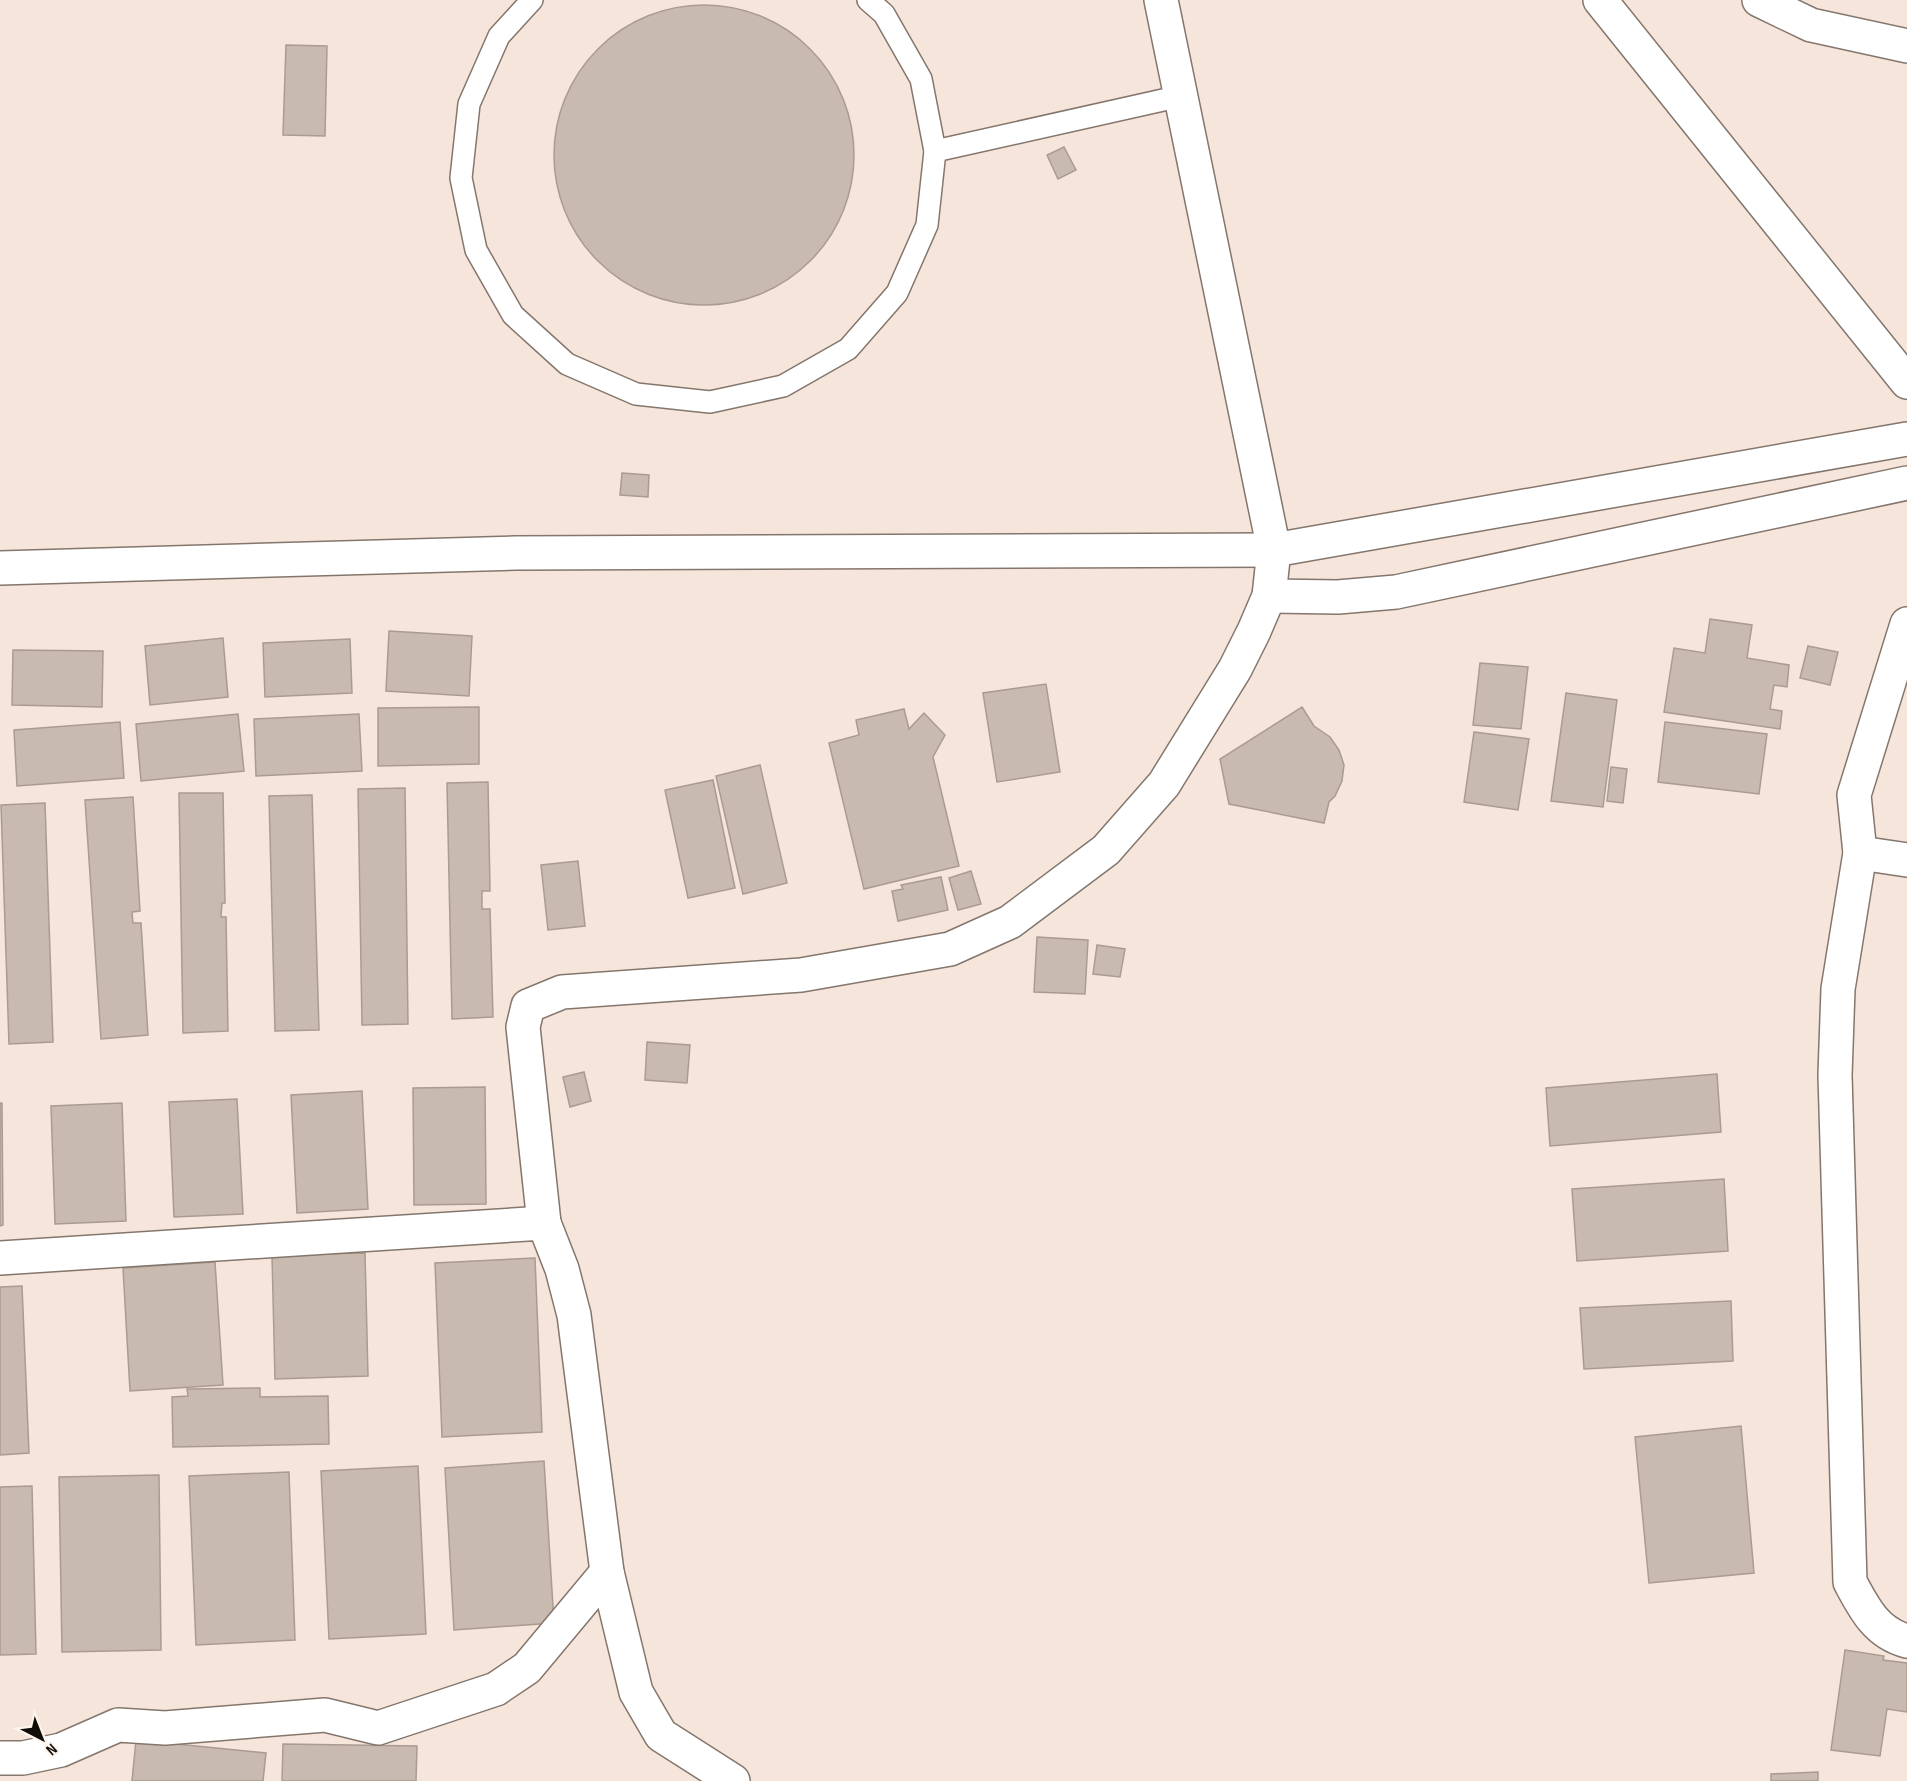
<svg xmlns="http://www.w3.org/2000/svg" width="1907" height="1781" viewBox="0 0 1907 1781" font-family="'Sofia Sans Condensed',sans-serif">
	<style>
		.building { fill: #c9baaf; stroke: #aa9b90; stroke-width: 1.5 }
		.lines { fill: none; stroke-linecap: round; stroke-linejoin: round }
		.lane-casing { stroke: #84766c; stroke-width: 24 }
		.street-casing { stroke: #84766c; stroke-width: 36 }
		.lane { stroke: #fff; stroke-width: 21 }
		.street { stroke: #fff; stroke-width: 33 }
	</style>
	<rect width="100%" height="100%" fill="#f5e5da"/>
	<!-- building -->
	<g class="building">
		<circle cx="704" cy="155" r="150"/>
		<polygon points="286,45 327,46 325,136 283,135"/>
		<polygon points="1064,147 1076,170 1058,179 1047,155"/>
		<polygon points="622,473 649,475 648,497 620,495"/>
		<polygon points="1710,619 1752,625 1747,658 1789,665 1787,687 1774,685 1770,709 1782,711 1780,729 1664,712 1674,648 1705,653"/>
		<polygon points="389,631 472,636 469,696 386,691"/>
		<polygon points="223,638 228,697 150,705 145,646"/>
		<polygon points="350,639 352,693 265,697 263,643"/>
		<polygon points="1808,646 1838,652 1830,685 1800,678"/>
		<polygon points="13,650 103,651 102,707 12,705"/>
		<polygon points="1480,663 1528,667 1521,729 1473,725"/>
		<polygon points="1046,684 1060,772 997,782 983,693"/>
		<polygon points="1566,693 1617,700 1603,807 1551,801"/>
		<polygon points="479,707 479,764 378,766 378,708"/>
		<polygon points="1302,707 1314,726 1330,737 1339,750 1344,765 1342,781 1335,796 1329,802 1324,823 1229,804 1220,759"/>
		<polygon points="904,709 909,729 924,713 945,735 933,757 959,866 864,889 829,743 859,735 856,720"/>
		<polygon points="238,714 244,771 141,781 136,724"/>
		<polygon points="359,714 362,771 256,776 254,719"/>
		<polygon points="120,722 124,778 17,786 14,730"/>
		<polygon points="1665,722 1767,734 1759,794 1658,782"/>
		<polygon points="1474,732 1529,739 1518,810 1464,802"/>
		<polygon points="760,765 787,883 743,894 716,776"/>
		<polygon points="1611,767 1627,769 1623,803 1607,801"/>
		<polygon points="713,780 735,888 688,898 665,790"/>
		<polygon points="488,782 490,891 482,891 482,909 490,909 493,1017 452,1019 447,783"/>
		<polygon points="405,788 408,1024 362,1025 358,789"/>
		<polygon points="179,793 223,793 225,903 222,903 221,917 226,917 228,1031 183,1033"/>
		<polygon points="312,795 319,1030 275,1031 269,796"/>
		<polygon points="133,797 140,911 132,912 133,923 141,923 148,1035 101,1039 85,800"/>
		<polygon points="45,803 53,1042 9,1044 1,805"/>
		<polygon points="578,861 585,926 548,930 541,865"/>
		<polygon points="971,871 981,904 958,910 949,878"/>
		<polygon points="941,877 948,910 898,921 892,891 903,889 901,885"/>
		<polygon points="1037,937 1088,940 1085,994 1034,992"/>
		<polygon points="1097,945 1125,949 1120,977 1093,974"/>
		<polygon points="647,1042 690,1045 687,1083 645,1080"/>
		<polygon points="584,1072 591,1101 570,1107 563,1077"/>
		<polygon points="1717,1074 1721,1132 1550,1146 1546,1088"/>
		<polygon points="485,1087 486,1204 414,1205 413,1088"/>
		<polygon points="362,1091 368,1209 297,1213 291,1095"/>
		<polygon points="237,1099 243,1214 174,1217 169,1102"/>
		<polygon points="0,1103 2,1103 3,1225 0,1226"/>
		<polygon points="122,1103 126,1221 55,1224 51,1106"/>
		<polygon points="1724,1179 1728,1251 1577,1261 1572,1189"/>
		<polygon points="365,1253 368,1376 275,1379 272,1255"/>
		<polygon points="535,1258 542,1432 442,1437 435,1263"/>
		<polygon points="215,1262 223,1385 130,1391 123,1268"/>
		<polygon points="22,1286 29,1453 0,1455 0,1287"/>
		<polygon points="1731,1301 1733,1361 1584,1369 1580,1308"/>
		<polygon points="260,1388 260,1397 328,1396 329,1444 173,1447 172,1397 188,1396 187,1389"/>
		<polygon points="1741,1426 1754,1573 1649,1583 1635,1437"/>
		<polygon points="544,1461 554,1623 454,1630 445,1468"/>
		<polygon points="418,1466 426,1634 329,1639 321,1471"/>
		<polygon points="289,1472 295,1640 196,1645 189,1476"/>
		<polygon points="159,1475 161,1650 62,1652 59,1477"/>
		<polygon points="32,1486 36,1654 0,1655 0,1487"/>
		<polygon points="1845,1650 1884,1656 1883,1660 1907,1663 1907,1712 1887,1709 1880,1756 1831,1750"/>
		<polygon points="136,1740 266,1753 263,1781 132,1781"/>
		<polygon points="283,1744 417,1746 416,1781 282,1781"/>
		<polygon points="1818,1772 1818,1781 1771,1781 1771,1774"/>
	</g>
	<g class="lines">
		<defs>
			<g id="lane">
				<polyline points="532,0 499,36 469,104 461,178 476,250 513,315 567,364 636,394 710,402 783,386 848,349 897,293 927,225 935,151 921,79 884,14 868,0"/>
				<polyline points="935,151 1181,96"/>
			</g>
			<g id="street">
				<polyline points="1600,0 1907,382"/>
				<polyline points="1759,0 1811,25 1907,46"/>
				<polyline points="0,568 515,553 1274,550 1907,439"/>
				<polyline points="1269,596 1338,597 1396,592 1907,483"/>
				<path d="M1907,624l-53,171 6,58 -22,136 -3,86 15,507c14,26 26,51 57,59"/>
				<polyline points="1860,853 1907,860"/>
				<polyline points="544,1223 523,1027 528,1006 562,992 801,975 950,949 1010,922 1106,850 1164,784 1235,669 1254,631 1269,596 1274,550 1161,0"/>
				<polyline points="0,1258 544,1223 562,1269 574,1315 607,1572 636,1692 661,1735 733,1781"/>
				<polyline points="0,1758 23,1758 61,1750 118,1725 165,1728 325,1715 378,1728 496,1689 527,1668 607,1572"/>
			</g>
		</defs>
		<!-- lane casing -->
		<use href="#lane" class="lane-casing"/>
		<!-- street casing -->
		<use href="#street" class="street-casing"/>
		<!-- lane -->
		<use href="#lane" class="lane"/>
		<!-- street -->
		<use href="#street" class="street"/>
	</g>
	<!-- north arrow -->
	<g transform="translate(42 1739) rotate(138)" stroke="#fdf4ed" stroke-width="4.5" paint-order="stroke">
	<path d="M0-4.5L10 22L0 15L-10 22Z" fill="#120c09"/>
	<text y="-9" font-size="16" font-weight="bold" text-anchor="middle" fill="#120c09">N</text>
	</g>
</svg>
